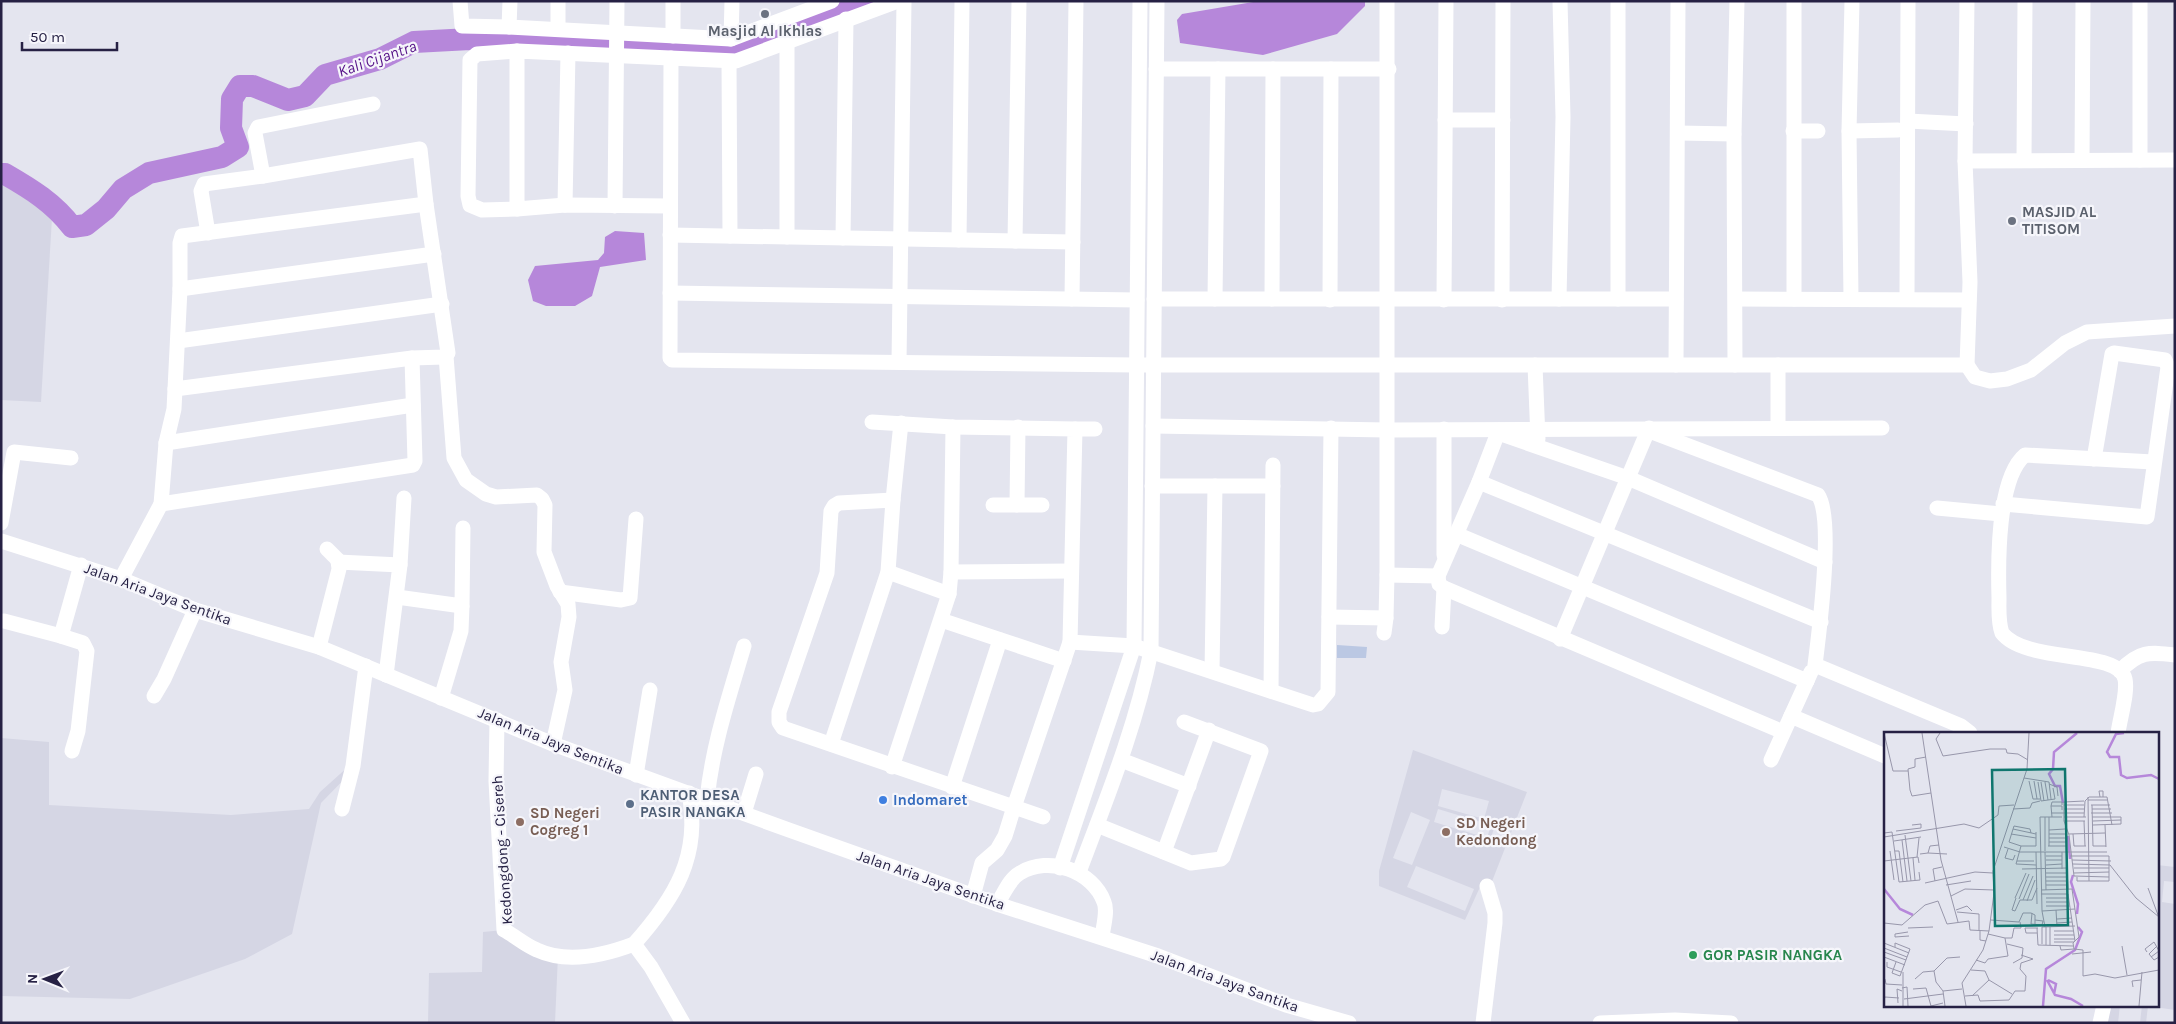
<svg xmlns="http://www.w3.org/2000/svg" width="2176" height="1024" viewBox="0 0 2176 1024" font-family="Karla,sans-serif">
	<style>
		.built { fill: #d5d6e4; fill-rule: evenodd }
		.green { fill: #bbc8e3 }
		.water { fill: #b687da }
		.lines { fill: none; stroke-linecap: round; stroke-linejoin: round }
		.river { stroke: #b687da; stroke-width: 22 }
		.minor { stroke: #fff; stroke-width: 15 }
		.worship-dot { fill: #6b7280; stroke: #f6f6fb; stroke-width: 2 }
		.shop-dot { fill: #3f7fe0; stroke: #f6f6fb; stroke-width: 2 }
		.service-dot { fill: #5c6f8a; stroke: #f6f6fb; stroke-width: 2 }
		.education-dot { fill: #8d6e63; stroke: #f6f6fb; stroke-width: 2 }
		.leisure-dot { fill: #2e9e5b; stroke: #f6f6fb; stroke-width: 2 }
		.labels { text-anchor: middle; stroke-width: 4.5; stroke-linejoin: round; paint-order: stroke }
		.worship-label { font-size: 15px; font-weight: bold; fill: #5b616d; stroke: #f6f6fb }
		.street-label { font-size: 15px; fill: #262144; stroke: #f6f6fb }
		.service-label { font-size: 15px; font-weight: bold; fill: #4e5e75; stroke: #f6f6fb; text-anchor: start }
		.shop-label { font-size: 15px; font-weight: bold; fill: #366cbe; stroke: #f6f6fb; text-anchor: start }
		.education-label { font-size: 15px; font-weight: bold; fill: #785e54; stroke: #f6f6fb; text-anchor: start }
		.leisure-label { font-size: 15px; font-weight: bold; fill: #27864d; stroke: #f6f6fb; text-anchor: start }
		.water-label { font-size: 16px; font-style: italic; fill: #561388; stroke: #f6f6fb }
		.inset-river { fill: none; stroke: #b687da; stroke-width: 2.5 }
		.inset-road { fill: none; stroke: #9897ab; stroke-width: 1 }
		.view { fill: #0f766e; fill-opacity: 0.15; stroke: #0f766e; stroke-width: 2.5 }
		.inset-edge { fill: none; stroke: #262144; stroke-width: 2.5 }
	</style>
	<rect width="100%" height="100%" fill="#e4e5ef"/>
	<!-- built -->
	<g class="built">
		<polygon points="1,175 5,175 46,202 52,218 41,402 1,400"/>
		<polygon points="1,738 49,742 49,805 231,815 309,809 320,792 350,765 359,764 321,803 292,934 245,959 130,999 1,996"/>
		<path d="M1413,750l114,42 -36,92 -11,3 -15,33 -86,-34v-15zM1442,789l47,12 -5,18 -46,-13zM1438,809l53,16 -4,13 -53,-16zM1411,812l19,8 -18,45 -19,-7zM1496,821l16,4 -5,18 -16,-5zM1416,866l58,23 -9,22 -58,-24z"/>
		<polygon points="2157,865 2175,867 2175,882 2164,881 2162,902 2175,904 2175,1010 2148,1006 2146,1023 2140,1023 2142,1005 2157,1005"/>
		<polygon points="504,930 558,955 555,1023 428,1023 429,973 482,972 483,932"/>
		<polygon points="2110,1005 2120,1005 2118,1023 2108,1023"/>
	</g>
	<!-- green -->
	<polygon class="green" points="1337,645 1367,647 1366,658 1337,658"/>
	<!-- water -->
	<g class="water">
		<polygon points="1259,1 1365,1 1365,6 1337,34 1263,55 1180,43 1177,20 1182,14"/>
		<polygon points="615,231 644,233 646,260 600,267 592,296 575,306 546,306 533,301 528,280 535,266 598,260 604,253 605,237"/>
	</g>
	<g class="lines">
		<!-- river -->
		<path class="river" d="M1,174h4c26,15 49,29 67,53l14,-2 20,-16 17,-20 26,-16 73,-16 16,-10 -7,-19 1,-29 8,-13h13l35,14 17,-4 20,-21 55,-16 34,-17 56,-3 145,5 124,7 123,-50"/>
		<!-- minor -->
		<g class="minor">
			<polyline points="460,1 462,26 509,27 731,39 832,1"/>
			<polyline points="1618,1 1618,299"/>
			<polyline points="1794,1 1794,299"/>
			<polyline points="2140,1 2140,160"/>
			<polyline points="509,27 510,1"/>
			<polyline points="558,29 558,1"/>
			<polyline points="673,36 673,1"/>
			<polyline points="731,39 732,1"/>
			<polyline points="517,51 477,54 470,60 468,196 470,205 482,210 517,209"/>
			<polyline points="671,58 670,358 672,360 1136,365 1967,365 1970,282 1965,161 1967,1"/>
			<polyline points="729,62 730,236"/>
			<polyline points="1156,69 1389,69"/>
			<polyline points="1445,120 1503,120"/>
			<polyline points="1908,121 1966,124"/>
			<polyline points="1793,131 1818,131"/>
			<polyline points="1849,131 1898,130"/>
			<polyline points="1678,133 1734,134"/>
			<polyline points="2024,160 2025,1"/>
			<polyline points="2082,160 2083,1"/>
			<polyline points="1965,161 2175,160"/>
			<polyline points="565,205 568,53"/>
			<polyline points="615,206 617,1"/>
			<polyline points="670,206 565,205 517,209 517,51 736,61 898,1"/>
			<polyline points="208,233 201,191 204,184 263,176 255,133 258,127 373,104"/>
			<polyline points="670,235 1073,242"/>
			<polyline points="787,237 787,42"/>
			<polyline points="843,238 846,19"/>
			<polyline points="959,240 962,1"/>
			<polyline points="1015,241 1019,1"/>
			<polyline points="180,289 434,254"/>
			<polyline points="670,293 1137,300"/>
			<polyline points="1072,299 1076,1"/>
			<polyline points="1154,299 1676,299"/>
			<polyline points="1215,299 1218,69"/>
			<polyline points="1272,299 1273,69"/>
			<polyline points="1559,299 1563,117 1560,1"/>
			<polyline points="1736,299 1969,300"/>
			<polyline points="1851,299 1849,131 1852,1"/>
			<polyline points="1907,299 1908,1"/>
			<polyline points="1330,300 1331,69"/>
			<polyline points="1444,300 1446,1"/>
			<polyline points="1502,300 1503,1"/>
			<polyline points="178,341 442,304"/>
			<polyline points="446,356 454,458 466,480 486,494 496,497 537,495 542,499 545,505 544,552 557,586 568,604 569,617 561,662 565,690 553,744"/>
			<polyline points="899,362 904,1"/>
			<polyline points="1535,365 1538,439"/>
			<polyline points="1676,365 1678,1"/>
			<polyline points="1735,365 1734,134 1737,1"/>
			<polyline points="1778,365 1778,428"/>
			<polyline points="1967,365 1975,377 1990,381 2007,379 2031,370 2065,343 2087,332 2175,326"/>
			<polyline points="175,389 412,358 444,357 448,353 426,204 420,149 263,176"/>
			<polyline points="872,422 953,427 1075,429 1070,642 1134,646 1313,705 1318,704 1328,692 1331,428"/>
			<polyline points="1153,426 1387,430 1882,428"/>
			<polyline points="1075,429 1095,429"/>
			<path d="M1652,432l166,63c16,23 1,138 -3,170l146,61 9,7"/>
			<polyline points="1501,434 1628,478 1825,562"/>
			<polyline points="166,443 413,405"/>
			<polyline points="1479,482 1821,622"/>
			<polyline points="1152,486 1273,486"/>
			<polyline points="893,500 839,503 834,506 831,511 827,573 779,712 779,722 783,728 1014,807 1070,642"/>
			<polyline points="161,504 413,465 415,461 412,358"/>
			<polyline points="2003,504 2147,517 2168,367 2165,360 2114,353 2112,354 2094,459"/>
			<polyline points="993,505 1042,505"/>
			<polyline points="1017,505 1018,427"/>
			<polyline points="1937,508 2001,514"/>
			<polyline points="1,523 14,452 71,458"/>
			<polyline points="1456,534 1807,681"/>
			<polyline points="1,541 121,579 195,610 319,647 553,744 789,830 997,904 1158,956 1286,1005 1349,1023"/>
			<polyline points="1444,555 1444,429"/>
			<polyline points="338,562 400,565 386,675"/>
			<polyline points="400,565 404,498"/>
			<polyline points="888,572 949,594"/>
			<polyline points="951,572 1070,571"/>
			<polyline points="1387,575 1438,576 1479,482 1499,430"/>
			<polyline points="1438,576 1439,584 1444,588 1783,732"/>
			<polyline points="121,579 161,504 166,443 174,409 180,289 180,243 182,236 426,204"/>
			<polyline points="560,592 621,600 630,598 636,519"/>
			<polyline points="397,597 462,606 463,528"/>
			<polyline points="1329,617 1386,618"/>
			<polyline points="941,620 1064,661"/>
			<polyline points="4,621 61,636"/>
			<polyline points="1442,627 1444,588"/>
			<polyline points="1384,633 1386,618 1387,575 1387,1"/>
			<polyline points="1560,639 1649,428"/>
			<polyline points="319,647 339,569 338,560 327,549"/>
			<polyline points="1212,671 1215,486"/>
			<path d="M2120,671c19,-20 29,-19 55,-16"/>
			<polyline points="1271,691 1273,465"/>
			<polyline points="154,696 164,679 195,610"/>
			<polyline points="441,698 461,631 462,606"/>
			<polyline points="1791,716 1885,756"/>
			<path d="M497,720l-1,61 8,149c11,6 21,15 33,20 30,14 68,5 97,-6l17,23 32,56"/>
			<path d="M2118,733c2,-15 10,-41 7,-54 -7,-30 -99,-15 -123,-46 -4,-11 -3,-24 -3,-35 -1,-34 -2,-120 26,-143l128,7"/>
			<polyline points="831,744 888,572 893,500 901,423"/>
			<polyline points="72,751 78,731 87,651 83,643 61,636 81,565"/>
			<polyline points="1121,760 1189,786"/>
			<polyline points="1771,760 1811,672"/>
			<polyline points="892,767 949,594 951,572 953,427"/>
			<polyline points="636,775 650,690"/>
			<polyline points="952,787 1000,640"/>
			<path d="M707,800c5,-53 22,-103 37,-154"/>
			<polyline points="342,809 353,766 366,666"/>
			<polyline points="744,813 756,774"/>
			<polyline points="1097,825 1191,863 1221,859 1223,857 1261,751 1184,722"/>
			<polyline points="1164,852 1209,730"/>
			<polyline points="1060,868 1134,646 1140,1"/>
			<path d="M1079,872c27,-72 57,-145 72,-221l6,-650"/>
			<polyline points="973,896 982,863 997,850 1005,836 1014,807 1043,817"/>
			<path d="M997,904c7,-10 12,-25 23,-31 29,-18 73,-2 84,29 4,9 -1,25 -2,35"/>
			<path d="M634,944c41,-46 67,-88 55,-151"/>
			<polyline points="1483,1023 1495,923 1495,913 1487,886"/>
			<polyline points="1600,1023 1675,1020 1731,1023"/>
			<polyline points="2100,1023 2104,1005"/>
		</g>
	</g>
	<!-- markers -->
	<g class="worship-dot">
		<circle cx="765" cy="14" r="5"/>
		<circle cx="2012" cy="221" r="5"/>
	</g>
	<circle class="shop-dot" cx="883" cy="800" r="5"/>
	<circle class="service-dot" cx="630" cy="804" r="5"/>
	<g class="education-dot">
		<circle cx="520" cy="822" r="5"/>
		<circle cx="1446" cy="832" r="5"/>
	</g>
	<circle class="leisure-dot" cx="1693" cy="955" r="5"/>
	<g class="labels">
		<!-- worship labels -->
		<g class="worship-label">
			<text x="765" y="36">Masjid Al Ikhlas</text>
			<text x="2022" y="217" text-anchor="start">MASJID AL<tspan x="2022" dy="17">TITISOM</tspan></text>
		</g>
		<!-- street labels -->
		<g class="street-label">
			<text transform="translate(158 594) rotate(20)" y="5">Jalan Aria Jaya Sentika</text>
			<text transform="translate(551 741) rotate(22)" y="5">Jalan Aria Jaya Sentika</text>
			<text transform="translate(502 850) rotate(-94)" y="5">Kedongdong - Cisereh</text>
			<text transform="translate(931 880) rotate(19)" y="5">Jalan Aria Jaya Sentika</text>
			<text transform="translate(1225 981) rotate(20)" y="5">Jalan Aria Jaya Santika</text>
		</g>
		<!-- service labels -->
		<g class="service-label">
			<text x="640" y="800">KANTOR DESA<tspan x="640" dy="17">PASIR NANGKA</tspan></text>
		</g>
		<!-- shop labels -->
		<g class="shop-label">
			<text x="893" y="805">Indomaret</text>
		</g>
		<!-- education labels -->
		<g class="education-label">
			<text x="530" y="818">SD Negeri<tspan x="530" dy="17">Cogreg 1</tspan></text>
			<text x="1456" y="828">SD Negeri<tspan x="1456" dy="17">Kedondong</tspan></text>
		</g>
		<!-- leisure labels -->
		<g class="leisure-label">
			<text x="1703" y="960">GOR PASIR NANGKA</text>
		</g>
		<!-- water labels -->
		<g class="water-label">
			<text transform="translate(377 58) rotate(-19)" y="6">Kali Cijantra</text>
		</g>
	</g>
	<!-- overview -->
	<g transform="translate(1884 732)">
		<rect width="275" height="275" fill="#e4e5ef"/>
		<path class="inset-river" d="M240,1l-8,1 -9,18 3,5h9l2,18 6,3 24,-3 8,4M179,71l-3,-17h-5l-6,-12 4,-5 1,-17 23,-19M184,104l2,23M189,143l-2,7 7,22 -1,10M0,157l16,20 13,6M163,248l8,15 16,4 12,7M164,248l8,4 -2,10M159,274l3,-37 29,-19 7,-18 -4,-5"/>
		<path class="inset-road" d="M0,1l9,38h15M38,1l9,60M56,1l-4,6 7,17 47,-7h16l1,4 11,1 10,6M42,25l-11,2v8l-7,2 2,21 2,6 19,-3 10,67 17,62M140,46l25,4 2,17M145,49l4,18h7M150,49l3,18M154,50l3,19 14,-2 -2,-11M157,50l3,19M161,50l3,18M165,52l8,3 1,9M216,65l-1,-6h4v6M204,68h19M200,69l-20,1v19l5,14 5,41 35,1M180,73h20M207,73h19M208,73l1,41h13M167,74l1,-4h10v3M129,77l17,-1 2,-5 8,-2M180,77h20M208,77h19M167,81h33M207,81h21M161,85v34M165,85v29M168,85l-1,-11h11v4M178,85h-22l2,94 33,-2M180,85h22M200,85l1,-16 4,-4h18l5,28M208,85h29v7l-28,1M180,89h21M200,89l1,25M209,89l28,-1M221,93l1,22M129,97l23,5M165,98l16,-1M12,99l25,-3v-4l-9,1M152,100v14h-15l-5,18 20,1M0,101l8,-1 7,50 21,-2 -1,-8M127,102l25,4M165,102h18M185,102l36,-1M189,102l1,12h12M21,103l6,46M0,105l80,-13 15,4 19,-13 1,-9 15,-1M165,106h18M18,108l5,41M10,109l27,-4M165,110h18M137,114l-12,-4 5,-16 16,3 1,4M164,114h19M120,115l16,5h87M124,117l-3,9 8,2 2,-5M6,119l4,29M11,119h4l4,31M152,120l1,52M161,120l1,38M178,120v17M44,121l19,1M36,122l8,-1 2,-7 9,-1M162,124h16M186,124h39v25h-20M33,125l2,-19M29,126l2,22M162,128h16M188,128l39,1M0,129l34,-4 1,6M133,129h17M189,132l37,1 26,33 23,19M162,133l16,-1M190,136h35M138,137l45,-1 1,21M162,141h22M190,141l35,-1M162,145h22M193,145v4h12l-1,-84M51,149l-2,-12 9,-2M162,149h22M41,151l50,-11 18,1M62,153l25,-4M162,153h22M264,156l10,27M157,158l31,-1 7,48 -6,6 1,6 -13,1 -1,-4M157,162h27M184,162l7,47M67,164l14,-7 29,1M131,166l11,-25M132,166l-4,12 3,1 5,-11h12l5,-12M162,166h23M135,167l10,-25M139,168l10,-24M143,169l8,-21M162,170h23M162,174h24M72,178l11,-4 5,5M172,178l1,17M158,179l3,16M73,180l22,2v16M148,181l-1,11 11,1 1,-4 -8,-1M173,187l15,-1M107,188l28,2 4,-9h8l4,2v9M0,191l18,2 23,-20 13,-4 9,23 22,-3 1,9 19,1M173,191l15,-1M162,195v18M166,195v18M24,196l25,-1M153,196l1,17 35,1M96,198v10l6,1M170,199h19M24,200l-13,2v3l14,-1M153,201h-11l-1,-5h13M170,203h20M121,206h7l2,-10h7l-1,-6M170,207h21M170,210h20M0,211l25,10M123,212l16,4 -1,10 -9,5M158,212v-17l33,-1M238,214l5,29M11,215v-4l15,6 -10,27 -8,-3 4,-11M272,215l-7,7 5,6 5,-3M0,216l23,9M190,217l9,1v26l12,-2 20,4 44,-8M0,220l22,8M263,220l-2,-3 9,-7 5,9 -8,6M188,222l19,-2M0,225l21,8M92,228l9,3 3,-4 20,-3 -3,-18 -17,-4M3,230v5l14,5M87,238l14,1 4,9 23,14M1,247l1,5 16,1M31,247l8,-7 11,-1M249,255l-1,-6 9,-1M18,256l5,-1 1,19M29,257l13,-1 5,18 12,-3M59,259l-7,-9 -2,-11 13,-13 13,-1M81,264l13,-1 2,6 29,-1 6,-9h10l1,-15 -6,-7 1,-6 12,-4 -12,-4M88,264l17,-16M20,267l39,-5M0,268l1,-3 14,1M14,271l-1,-14 5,2M19,274v-34M61,274l-2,-15 19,-2M82,274l-4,-23 21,-33 6,-19 5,-38 -1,-22 34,-102 2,-36M255,274l3,-34"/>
		<path class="view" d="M181,37l3,156 -73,1 -3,-156z"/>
		<rect width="275" height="275" class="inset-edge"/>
	</g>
	<!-- border -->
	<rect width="2176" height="1024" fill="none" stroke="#262144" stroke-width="5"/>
	<!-- north arrow -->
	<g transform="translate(45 979) rotate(271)" stroke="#f6f6fb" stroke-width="4" paint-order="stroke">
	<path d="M0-4L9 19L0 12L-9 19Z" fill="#262144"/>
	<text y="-8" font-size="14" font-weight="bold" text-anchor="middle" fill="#262144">N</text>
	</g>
	<!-- scale -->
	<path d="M22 42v8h95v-8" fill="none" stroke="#262144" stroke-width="2.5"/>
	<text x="30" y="42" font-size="15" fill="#262144" stroke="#f6f6fb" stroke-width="4" paint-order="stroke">50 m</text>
</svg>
